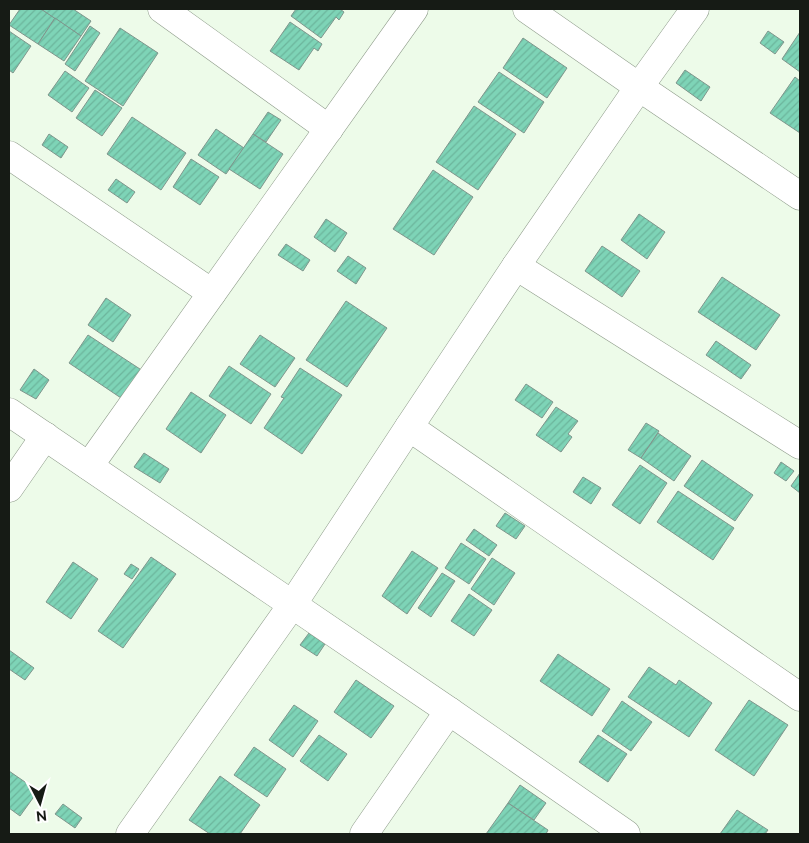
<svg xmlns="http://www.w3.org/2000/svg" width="809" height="843" viewBox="0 0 809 843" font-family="Raleway,sans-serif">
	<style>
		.building { fill: url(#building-hatch); stroke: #7f958c }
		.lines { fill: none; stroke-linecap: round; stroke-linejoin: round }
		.minor-casing { stroke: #8f9c8b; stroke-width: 29 }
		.minor { stroke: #fff; stroke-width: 28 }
	</style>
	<defs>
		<pattern id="building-hatch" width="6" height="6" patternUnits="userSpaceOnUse" patternTransform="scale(1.25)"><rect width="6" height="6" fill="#7ed4b7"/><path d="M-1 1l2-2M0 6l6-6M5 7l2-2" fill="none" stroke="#6cb59c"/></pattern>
	</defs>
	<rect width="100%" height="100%" fill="#edfbe9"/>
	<!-- building -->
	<g class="building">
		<polygon points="20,9 41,9 55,18 38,44 9,25"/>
		<polygon points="41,9 73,9 91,21 81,36"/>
		<polygon points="296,9 340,9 344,12 339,20 336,17 321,38 291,16"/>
		<polygon points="55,18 81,36 64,61 38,44"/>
		<polygon points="290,22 322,44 318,51 314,48 299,70 270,51"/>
		<polygon points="90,26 100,33 75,71 65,64"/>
		<polygon points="120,28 158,53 123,106 85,81"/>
		<polygon points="9,31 31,46 13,73 9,70"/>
		<polygon points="768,31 784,42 775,54 760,43"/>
		<polygon points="800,32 800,72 782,59"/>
		<polygon points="523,38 567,68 547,98 503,68"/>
		<polygon points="685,70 710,87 701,101 676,83"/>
		<polygon points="65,71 89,88 72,112 48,95"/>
		<polygon points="499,72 544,102 524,133 478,102"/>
		<polygon points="795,77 800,81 800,133 770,113"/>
		<polygon points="95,90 122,108 102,136 76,118"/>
		<polygon points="474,106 516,134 478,190 436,162"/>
		<polygon points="268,112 281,120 266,142 253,134"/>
		<polygon points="132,117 186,153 161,190 107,154"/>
		<polygon points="216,129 244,148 226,174 198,155"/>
		<polygon points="49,134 68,147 61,158 42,145"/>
		<polygon points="253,134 283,154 260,189 229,169"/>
		<polygon points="191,159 219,177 200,205 173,187"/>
		<polygon points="433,170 473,197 434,255 393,229"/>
		<polygon points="116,179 135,192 127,203 108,190"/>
		<polygon points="639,214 665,232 647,259 621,240"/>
		<polygon points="326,219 347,233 335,252 314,237"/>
		<polygon points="286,244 310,260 303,271 278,255"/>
		<polygon points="602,246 640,271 622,297 585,271"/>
		<polygon points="348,256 366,268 356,284 337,271"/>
		<polygon points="722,277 780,315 756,350 698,312"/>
		<polygon points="106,298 131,315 113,342 88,325"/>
		<polygon points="346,301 387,328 347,387 306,360"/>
		<polygon points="88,335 143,371 124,400 69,363"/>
		<polygon points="260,335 295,358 275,387 240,364"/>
		<polygon points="716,341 751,365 741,379 706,355"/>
		<polygon points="229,366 271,394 251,424 209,396"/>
		<polygon points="300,368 342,395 302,454 264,428 284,398 281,397"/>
		<polygon points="34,369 49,380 36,399 20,390"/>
		<polygon points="526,384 553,402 542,418 515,400"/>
		<polygon points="191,392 226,415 201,453 166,429"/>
		<polygon points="556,407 578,421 568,434 572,437 561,452 536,435"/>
		<polygon points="646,423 659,431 641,458 628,450"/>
		<polygon points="658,433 691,456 674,481 641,458"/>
		<polygon points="144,453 169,469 160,483 134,467"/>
		<polygon points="702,460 753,495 735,521 684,486"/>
		<polygon points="781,462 794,471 786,481 774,473"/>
		<polygon points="640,465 667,483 640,524 612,505"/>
		<polygon points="800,473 800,493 791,486"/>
		<polygon points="583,477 601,488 591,504 573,492"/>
		<polygon points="678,491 734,528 713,560 657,522"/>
		<polygon points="505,513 525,526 516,539 496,526"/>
		<polygon points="474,529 497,545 489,556 466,540"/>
		<polygon points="461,543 486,559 469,584 445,568"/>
		<polygon points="412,551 438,568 407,614 382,596"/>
		<polygon points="151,557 176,574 123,648 98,631"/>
		<polygon points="492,558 515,573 494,605 471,589"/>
		<polygon points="73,562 98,579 71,619 46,602"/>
		<polygon points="131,564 139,569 132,579 124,574"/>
		<polygon points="442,573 455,581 431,617 418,608"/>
		<polygon points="469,594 492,610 474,636 451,621"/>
		<polygon points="309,633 325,644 317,656 300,645"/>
		<polygon points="9,650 34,668 25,680 9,669"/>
		<polygon points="558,654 610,689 592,716 540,681"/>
		<polygon points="649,667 676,685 679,680 712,703 689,737 628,697"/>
		<polygon points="356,680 394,706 371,738 334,712"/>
		<polygon points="749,700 788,725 754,776 715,750"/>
		<polygon points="622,701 652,722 631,751 602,731"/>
		<polygon points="294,705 318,721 293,757 269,740"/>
		<polygon points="319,735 347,754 328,781 300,761"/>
		<polygon points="598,735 627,754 608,782 579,762"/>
		<polygon points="254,747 286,769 267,797 234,775"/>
		<polygon points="9,771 38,791 20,816 9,808"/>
		<polygon points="220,776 260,805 240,834 210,834 189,820"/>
		<polygon points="520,785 546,803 534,820 508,803"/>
		<polygon points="508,803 548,830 546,834 486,834"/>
		<polygon points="63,804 82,818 75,828 55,814"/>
		<polygon points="737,810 768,830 765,834 720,834"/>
	</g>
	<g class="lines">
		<defs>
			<g id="minor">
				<polyline points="162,9 329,129"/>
				<polyline points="527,9 639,87 800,196"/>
				<polyline points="9,155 212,293"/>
				<polyline points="516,266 800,445"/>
				<polyline points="9,412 449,711 626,834"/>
				<polyline points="409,427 800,697"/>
				<polyline points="89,466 414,9"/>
				<polyline points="9,488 45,436"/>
				<polyline points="130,834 292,605 409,427 516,266 639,87 695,9"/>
				<polyline points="364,834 449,711"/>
			</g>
		</defs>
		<!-- minor casing -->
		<use href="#minor" class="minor-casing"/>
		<!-- minor -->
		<use href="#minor" class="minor"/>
	</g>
	<!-- border -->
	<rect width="809" height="843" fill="none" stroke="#161b15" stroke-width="20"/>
	<!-- north arrow -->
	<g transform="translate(40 803) rotate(174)" stroke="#ffffff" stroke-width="4" paint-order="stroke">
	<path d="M0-4L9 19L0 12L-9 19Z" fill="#161b15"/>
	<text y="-8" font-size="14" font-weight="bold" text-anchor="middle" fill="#161b15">N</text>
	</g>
</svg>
